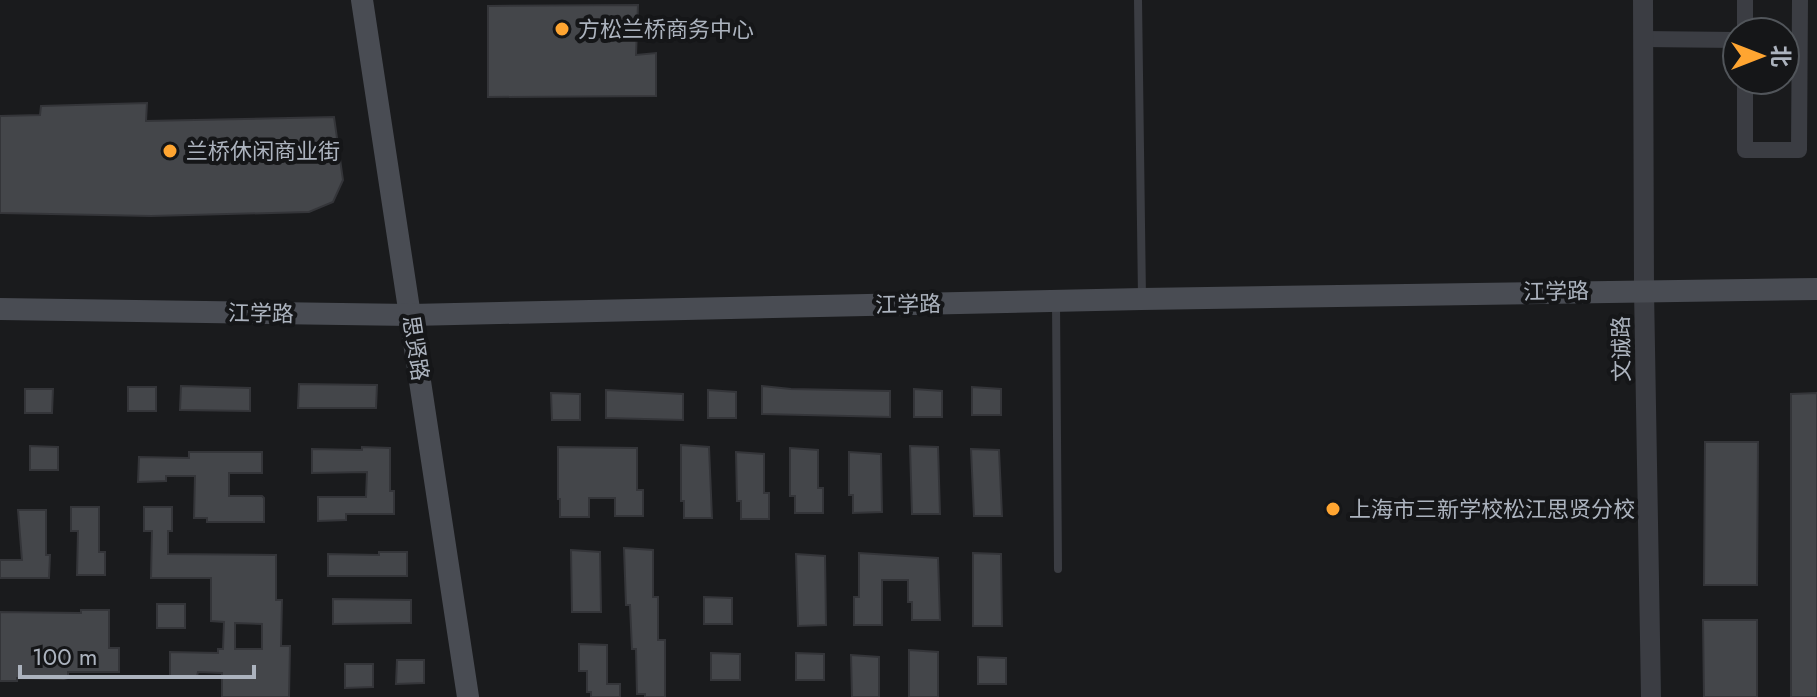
<svg xmlns="http://www.w3.org/2000/svg" width="1817" height="697" viewBox="0 0 1817 697" font-family="Jost,'Noto Sans SC',sans-serif">
	<style>
		.building { fill: #44464a; stroke: #343539; stroke-width: 2; fill-rule: evenodd }
		.lines { fill: none; stroke-linecap: round; stroke-linejoin: round }
		.service { stroke: #3b3d43; stroke-width: 8 }
		.minor { stroke: #3b3d43; stroke-width: 16 }
		.tertiary { stroke: #3b3d43; stroke-width: 20 }
		.secondary { stroke: #494c53; stroke-width: 22 }
		.poi-dot { fill: #ffa531; stroke: #151618; stroke-width: 3 }
		.labels { text-anchor: middle; stroke-width: 8; stroke-linejoin: round; paint-order: stroke }
		.poi-label { font-size: 22px; fill: #acb3be; stroke: #151618; text-anchor: start }
		.street-label { font-size: 22px; fill: #acb3be; stroke: #151618 }
	</style>
	<rect width="100%" height="100%" fill="#1a1b1d"/>
	<!-- building -->
	<g class="building">
		<polygon points="638,5 636,55 656,53 656,96 488,97 488,6"/>
		<polygon points="147,103 146,121 334,117 343,180 333,202 309,212 151,216 0,213 0,116 40,115 41,106"/>
		<polygon points="299,384 377,385 376,408 298,408"/>
		<polygon points="181,386 250,388 250,411 180,410"/>
		<polygon points="762,386 791,389 890,391 890,417 762,414"/>
		<rect x="128" y="387" width="28" height="24"/>
		<polygon points="972,387 1001,389 1001,415 972,415"/>
		<polygon points="25,389 53,389 52,413 25,413"/>
		<polygon points="914,389 942,391 942,417 914,417"/>
		<polygon points="606,390 683,394 683,420 606,418"/>
		<polygon points="708,390 736,392 736,418 708,418"/>
		<polygon points="551,393 580,394 580,420 552,420"/>
		<polygon points="1817,393 1817,697 1791,697 1791,394"/>
		<polygon points="1705,442 1758,442 1757,585 1704,585"/>
		<polygon points="681,445 709,447 712,518 684,518 684,501 681,501"/>
		<polygon points="30,446 58,447 58,470 30,470"/>
		<polygon points="910,446 938,447 940,514 912,514"/>
		<polygon points="362,447 390,448 390,491 394,491 394,514 346,514 346,520 318,521 318,497 366,497 367,472 312,473 312,449 362,450"/>
		<polygon points="558,447 637,448 637,490 643,490 643,516 615,516 615,498 589,498 589,517 560,517 560,499 558,499"/>
		<polygon points="790,448 818,450 818,488 823,488 823,513 795,513 795,496 790,496"/>
		<polygon points="971,449 999,450 1002,516 974,516"/>
		<polygon points="189,452 262,452 262,473 229,473 229,496 262,496 264,498 264,522 207,522 207,518 194,518 195,476 166,476 166,481 138,482 139,457 189,458"/>
		<polygon points="736,452 764,454 764,493 769,493 769,519 741,519 741,501 737,501"/>
		<polygon points="849,452 881,454 882,512 853,513 853,495 849,495"/>
		<polygon points="71,507 99,507 99,552 105,552 105,575 77,575 78,531 71,531"/>
		<path d="M144,507h28v24h-4v23l108,1v45h6l-1,46h9l-1,51h-67v-24l-24,-1 -1,4 -27,1v-25l48,1v-4h5l1,-27 -13,-1v-43h-60l1,-47h-8zM235,623l27,1v25h-27z"/>
		<polygon points="18,510 46,510 46,555 50,555 49,578 0,578 0,560 22,560"/>
		<polygon points="624,548 653,550 653,597 658,597 658,640 665,640 665,697 645,697 645,694 637,694 636,649 632,649 630,605 626,605"/>
		<polygon points="571,550 600,552 601,612 572,612"/>
		<polygon points="379,552 407,552 407,576 328,576 328,554 379,555"/>
		<polygon points="859,553 938,558 940,620 912,620 912,602 908,602 908,580 882,580 882,625 854,625 854,597 859,597"/>
		<polygon points="973,553 1001,554 1002,626 973,626"/>
		<polygon points="796,554 825,556 826,625 798,626"/>
		<polygon points="704,597 732,598 732,624 704,624"/>
		<polygon points="333,599 411,600 411,623 333,624"/>
		<rect x="157" y="604" width="28" height="24"/>
		<polygon points="81,610 109,610 109,648 119,648 119,672 68,672 68,678 64,679 17,678 17,681 0,681 0,612 81,613"/>
		<polygon points="1703,620 1757,620 1757,697 1704,697"/>
		<polygon points="579,644 607,645 607,684 620,684 620,697 591,697 591,692 587,692 587,671 579,671"/>
		<polygon points="909,650 938,652 938,697 909,697"/>
		<polygon points="711,653 740,654 740,680 711,680"/>
		<polygon points="796,653 824,654 824,680 796,680"/>
		<polygon points="851,655 879,657 879,697 852,697"/>
		<polygon points="978,657 1006,658 1006,684 978,684"/>
		<polygon points="397,660 424,660 424,683 396,684"/>
		<polygon points="345,664 373,664 373,687 345,688"/>
	</g>
	<g class="lines">
		<!-- service -->
		<g class="service">
			<polyline points="1138,0 1142,298"/>
			<polyline points="1056,302 1058,569"/>
		</g>
		<!-- minor -->
		<g class="minor">
			<polyline points="1745,32 1745,0"/>
			<polyline points="1643,39 1737,40"/>
			<polyline points="1745,80 1745,150 1799,150 1800,0"/>
		</g>
		<!-- tertiary -->
		<polyline class="tertiary" points="1643,0 1644,290 1651,697"/>
		<!-- secondary -->
		<g class="secondary">
			<polyline points="362,0 468,697"/>
			<polyline points="0,309 411,315 1142,299 1817,289"/>
		</g>
	</g>
	<!-- markers -->
	<g class="poi-dot">
		<circle cx="562" cy="29" r="8"/>
		<circle cx="170" cy="151" r="8"/>
		<circle cx="1333" cy="509" r="8"/>
	</g>
	<g class="labels">
		<!-- poi labels -->
		<g class="poi-label">
			<text x="578" y="37">方松兰桥商务中心</text>
			<text x="186" y="159">兰桥休闲商业街</text>
			<text x="1349" y="517">上海市三新学校松江思贤分校</text>
		</g>
		<!-- street labels -->
		<g class="street-label">
			<text transform="translate(1556 291) rotate(-1)" y="8">江学路</text>
			<text transform="translate(908 304) rotate(-1)" y="8">江学路</text>
			<text transform="translate(261 313) rotate(1)" y="8">江学路</text>
			<text transform="translate(416 348) rotate(81)" y="8">思贤路</text>
			<text transform="translate(1621 349) rotate(-91)" y="8">文诚路</text>
		</g>
	</g>
	<!-- north arrow -->
	<g transform="translate(1761 56) rotate(90)"><circle r="38" fill="#151618" stroke="#51555a" stroke-width="2"/>
	<path d="M0-6L14 30L0 20L-14 30Z" fill="#ffa531"/>
	<text y="-12" font-size="22" font-weight="bold" text-anchor="middle" fill="#acb3be">北</text>
	</g>
	<!-- scale -->
	<path d="M20 665v12h234v-12" fill="none" stroke="#acb3be" stroke-width="4"/>
	<text x="32" y="665" font-size="24" fill="#acb3be" stroke="#151618" stroke-width="6" paint-order="stroke">100 m</text>
</svg>
